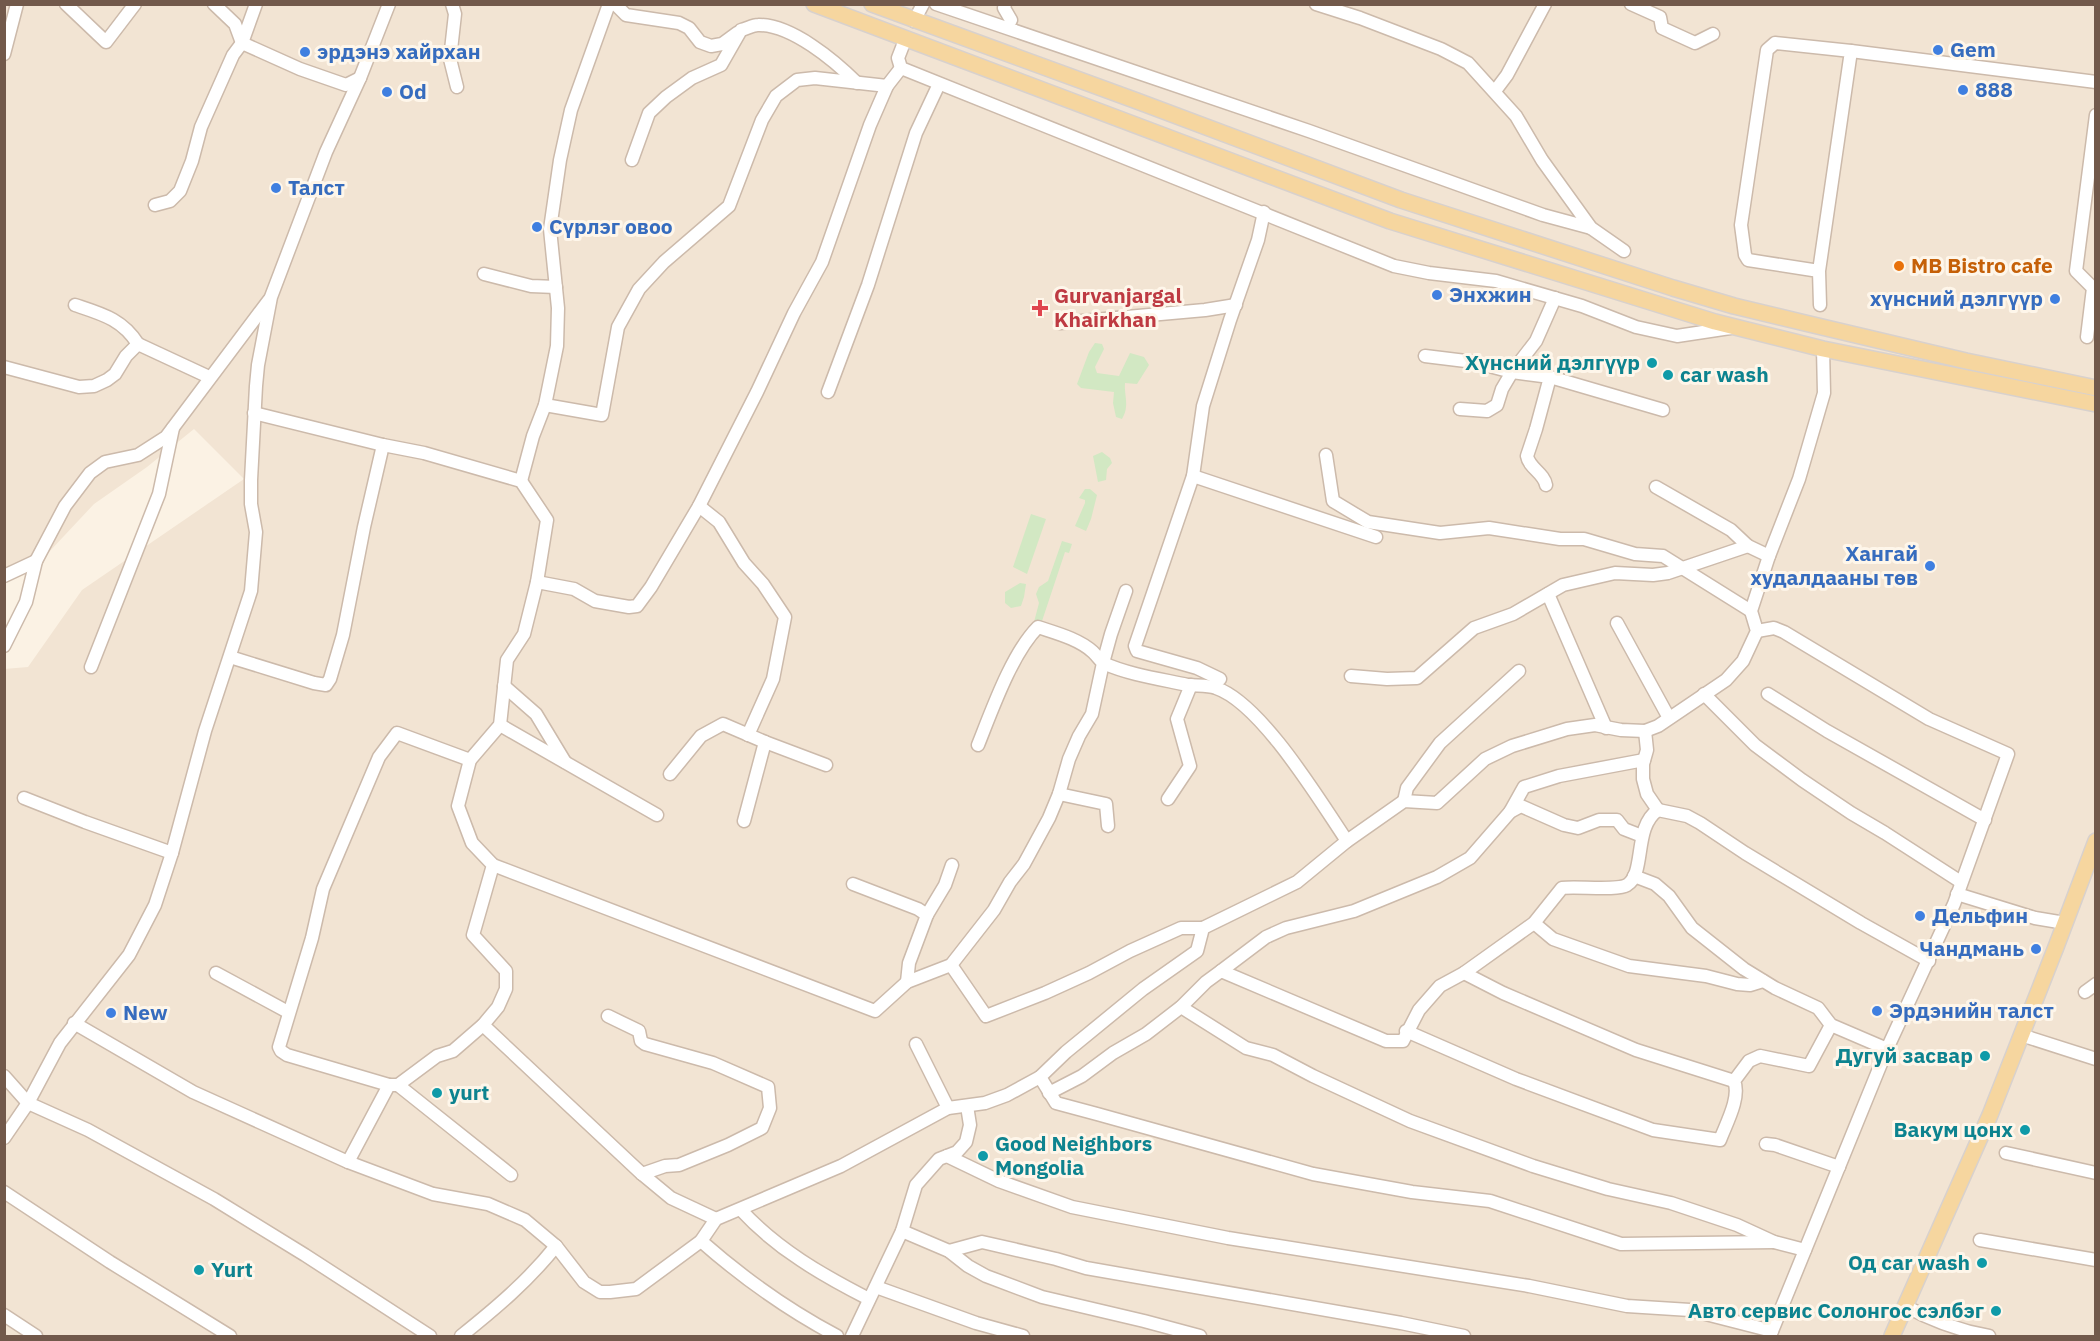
<svg xmlns="http://www.w3.org/2000/svg" width="2100" height="1341" viewBox="0 0 2100 1341" font-family="'IBM Plex Sans',sans-serif">
	<style>
		.residential { fill: #f2e4d3 }
		.green { fill: #d2e8c3 }
		.lines { fill: none; stroke-linecap: round; stroke-linejoin: round }
		.minor-casing { stroke: #ccbaab; stroke-width: 15 }
		.major-casing { stroke: #d8d1cd; stroke-width: 18 }
		.minor { stroke: #fff; stroke-width: 12 }
		.major { stroke: #f6d69f; stroke-width: 15 }
		.shop-dot { fill: #3f7fe0; stroke: #fef6ea; stroke-width: 2 }
		.food-dot { fill: #e8710a; stroke: #fef6ea; stroke-width: 2 }
		.health-dot { fill: #e0444e; stroke: #fef6ea; stroke-width: 2 }
		.culture-dot { fill: #0f9aa8; stroke: #fef6ea; stroke-width: 2 }
		.labels { text-anchor: middle; stroke-width: 6; stroke-linejoin: round; paint-order: stroke }
		.shop-label { font-size: 21px; font-weight: bold; fill: #366cbe; stroke: #fef6ea; text-anchor: start }
		.food-label { font-size: 21px; font-weight: bold; fill: #c56008; stroke: #fef6ea; text-anchor: start }
		.health-label { font-size: 21px; font-weight: bold; fill: #be3a42; stroke: #fef6ea; text-anchor: start }
		.culture-label { font-size: 21px; font-weight: bold; fill: #0d838f; stroke: #fef6ea; text-anchor: end }
	</style>
	<rect width="100%" height="100%" fill="#fbf2e4"/>
	<!-- residential -->
	<polygon class="residential" points="5,5 2095,5 2095,1336 5,1336 4,669 28,667 82,590 244,479 194,429 147,467 94,504 49,552 5,576"/>
	<!-- green -->
	<g class="green">
		<path d="M1095,343l7,1 2,5 -9,18 2,6 22,3 11,-23 14,4 5,8 -12,19 -12,-1c-1,13 5,23 -3,36l-6,-2 -3,-14 1,-11 -33,-4 -4,-4 12,-32z"/>
		<polygon points="1102,452 1110,458 1112,463 1107,469 1106,480 1098,482 1093,456"/>
		<polygon points="1085,489 1090,489 1097,495 1091,519 1086,531 1075,526 1085,503 1085,500 1079,498"/>
		<polygon points="1031,514 1046,519 1027,574 1013,567"/>
		<polygon points="1062,541 1072,544 1069,553 1065,552 1041,624 1034,622 1039,603 1036,594 1039,587 1048,581"/>
		<polygon points="1020,583 1026,584 1024,597 1021,606 1011,608 1005,603 1005,592"/>
	</g>
	<g class="lines">
		<defs>
			<g id="minor">
				<polyline points="66,4 106,42 135,4"/>
				<polyline points="214,4 235,24 242,43 300,69 346,85 360,78"/>
				<polyline points="452,4 455,14 450,59 457,87"/>
				<polyline points="615,4 626,15 679,23 689,28 700,42 711,46 722,44 737,33"/>
				<polyline points="936,4 1309,131 1543,215 1591,228"/>
				<polyline points="1005,4 1004,8 1011,20"/>
				<polyline points="1316,4 1360,18 1441,49 1468,63 1516,116 1542,160 1591,228 1624,251"/>
				<polyline points="1631,4 1660,17 1662,28 1695,43 1713,34"/>
				<polyline points="914,21 923,4"/>
				<polyline points="905,40 898,58 901,68 1394,266 1429,273 1496,281 1582,306 1636,327 1677,336 1730,328"/>
				<polyline points="1851,51 2096,82"/>
				<polyline points="4,54 17,4"/>
				<polyline points="1495,91 1507,75 1545,4"/>
				<path d="M632,160l17,-47 17,-16 26,-19 29,-13 20,-35c5,-1 12,-5 17,-5 33,-1 77,36 99,58"/>
				<polyline points="155,205 170,201 180,191 192,161 201,127 233,55 242,43 256,4"/>
				<polyline points="1819,271 1748,260 1745,255 1741,225 1767,50 1775,43 1851,51 1819,271 1820,305"/>
				<polyline points="484,274 531,286 556,287"/>
				<path d="M75,305c27,9 47,14 63,39"/>
				<polyline points="1060,323 1205,310 1236,305"/>
				<polyline points="2087,337 2093,288 2076,271 2096,115"/>
				<path d="M1425,356l49,6 38,10 38,5 -14,52 -9,27c2,12 17,17 19,29"/>
				<polyline points="4,367 79,387 94,386 107,380 115,374 126,356 138,344 209,377"/>
				<polyline points="1550,377 1663,410"/>
				<polyline points="828,392 868,285 916,133 939,84"/>
				<polyline points="545,405 602,415 618,327 639,289 664,262 729,206 762,120 776,96 797,80 815,78 887,86"/>
				<polyline points="1460,409 1487,411 1497,405 1502,389 1512,372 1536,341 1555,298"/>
				<polyline points="254,413 383,445 424,453 521,481 547,520 537,582 524,634 507,660 500,725 470,760 458,806 472,843 493,865 473,935 506,971 506,989 498,1007 483,1025 453,1051 437,1056 398,1085 389,1085 348,1162"/>
				<polyline points="1326,455 1333,501 1368,522 1440,533 1489,528 1560,539 1584,539 1635,554 1663,556 1751,611"/>
				<polyline points="1193,476 1376,537"/>
				<polyline points="521,481 533,436 545,405 557,346 558,308 550,229 560,160 571,110 609,4"/>
				<polyline points="1656,487 1731,530 1748,546"/>
				<polyline points="699,506 719,522 744,563 763,584 785,617 773,679 748,735"/>
				<polyline points="4,576 36,561"/>
				<polyline points="537,582 574,589 595,601 629,607 637,606 651,587 699,506 757,392 794,313 822,262 870,125 887,86 901,68"/>
				<path d="M1126,591l-15,43 -8,29c27,12 57,16 85,22 9,1 20,0 28,3 45,15 104,113 131,153"/>
				<polyline points="1548,594 1606,728"/>
				<polyline points="1617,623 1669,718"/>
				<polyline points="1757,631 1774,628 1784,632 1929,719 2008,754 1954,904 1887,1049 1770,1336"/>
				<polyline points="4,646 26,602 36,561 65,506 90,473 105,462 138,455 166,437 269,300"/>
				<polyline points="230,657 314,683 326,685 330,679 343,635 364,527 383,445"/>
				<polyline points="91,667 159,494 173,428"/>
				<polyline points="1351,676 1387,679 1417,678 1474,628 1513,614 1563,585 1615,573 1653,575 1668,573 1748,546 1769,556"/>
				<polyline points="1220,679 1197,668 1137,651 1135,646 1193,476 1203,406 1230,320 1258,240 1264,212"/>
				<polyline points="504,686 536,714 565,762"/>
				<polyline points="1704,694 1755,745 1802,780 1851,813 1885,833 1961,882"/>
				<polyline points="1768,694 1827,731 1985,820"/>
				<polyline points="500,725 657,815"/>
				<polyline points="1645,731 1647,750 1643,764 1643,779 1647,794 1658,810"/>
				<polyline points="765,742 826,765"/>
				<polyline points="670,774 701,736 723,724 765,742 744,821"/>
				<polyline points="1059,794 1106,804 1108,826"/>
				<polyline points="24,798 85,822 172,853"/>
				<polyline points="1168,799 1190,766 1177,719 1191,685"/>
				<polyline points="1404,801 1407,788 1440,743 1519,671"/>
				<polyline points="1510,812 1524,787 1559,776 1644,760"/>
				<path d="M493,865l382,146 32,-29 44,-17 43,-55 16,-28 14,-18 25,-46 10,-24 10,-35 10,-23 13,-22 11,-51c-3,-3 -6,-7 -10,-11 -14,-13 -37,-19 -55,-25 -26,26 -46,83 -60,118"/>
				<polyline points="1634,876 1655,884 1669,896 1692,928 1744,969 1775,988 1818,1008 1831,1025 1887,1049"/>
				<polyline points="853,884 918,909 927,915 909,963 907,982"/>
				<polyline points="1957,894 2035,918 2065,923"/>
				<polyline points="927,915 945,885 952,865"/>
				<polyline points="1534,923 1553,939 1629,966 1706,976 1737,984 1750,985 1763,981"/>
				<polyline points="951,965 986,1016 1045,993 1089,973 1130,951 1181,928 1203,928"/>
				<polyline points="1221,971 1266,937 1286,928 1354,911 1437,877 1470,858 1510,812 1521,806 1564,825 1578,828 1599,820 1617,820 1624,829 1642,836"/>
				<polyline points="216,973 288,1012"/>
				<polyline points="1464,973 1503,993 1636,1050 1734,1081"/>
				<polyline points="2085,992 2096,984"/>
				<polyline points="1181,1007 1246,1048 1273,1055 1313,1076 1410,1121 1533,1166 1608,1189 1671,1203 1737,1225 1774,1242 1805,1250"/>
				<polyline points="608,1016 639,1031 641,1041 645,1044 713,1063 768,1087 770,1108 762,1128 728,1145 679,1165 665,1166 642,1174"/>
				<polyline points="74,1023 193,1092 348,1162 433,1194 488,1204 525,1220 556,1246 584,1282 600,1292 610,1292 636,1289 701,1241 716,1219 841,1166 948,1108 985,1103 1007,1095 1040,1077"/>
				<polyline points="483,1025 642,1174 671,1198 716,1219"/>
				<path d="M1406,1031l110,48 137,51 67,10c6,-16 21,-43 14,-59l15,-20 11,-5 49,10 22,-41"/>
				<polyline points="2021,1035 2096,1059"/>
				<polyline points="916,1044 948,1108"/>
				<polyline points="4,1076 28,1103 88,1130 214,1199 305,1255 430,1336"/>
				<polyline points="389,1085 287,1055 281,1051 279,1047 312,938 323,889 379,757 397,733 470,760"/>
				<polyline points="398,1085 511,1175"/>
				<path d="M1049,1093l33,-17 31,-23 33,-19 35,-27 25,-25 15,-11 165,70h17l16,-31 21,-24 24,-13 70,-50 28,-35c15,-2 55,3 65,-3 19,-12 6,-58 31,-75l29,6 13,7 45,30 116,70 68,38"/>
				<polyline points="4,1138 28,1103 60,1043 129,955 155,905 172,853 205,731 251,591 256,532 251,504 251,480 256,386 258,365 271,297 326,152 360,78 389,4"/>
				<polyline points="1766,1144 1775,1145 1839,1167"/>
				<polyline points="2006,1153 2096,1173"/>
				<polyline points="947,1156 999,1181 1072,1207 1228,1238 1529,1286 1627,1306 1690,1310 1772,1331"/>
				<polyline points="4,1192 110,1262 230,1336"/>
				<path d="M741,1210c36,39 81,65 128,89"/>
				<polyline points="902,1231 949,1251 968,1266 986,1276 1042,1297 1144,1321 1200,1336"/>
				<polyline points="1980,1240 2096,1260"/>
				<path d="M701,1241c42,37 87,69 136,95"/>
				<polyline points="1774,1242 1621,1244 1490,1201 1412,1192 1313,1174 1097,1114 1056,1103 1040,1077 1066,1052 1143,989 1197,951 1203,928 1297,882 1347,841 1404,801 1437,803 1485,759 1512,746 1567,729 1595,725 1621,730 1645,731 1658,726 1726,680 1743,661 1757,631 1751,611 1769,556 1799,479 1824,393 1823,349"/>
				<polyline points="949,1251 982,1242 1056,1259 1086,1268 1401,1323 1464,1336"/>
				<polyline points="876,1287 976,1323 1023,1336"/>
				<path d="M1905,1306c26,14 56,25 84,30"/>
				<polyline points="4,1315 36,1336"/>
				<path d="M461,1336c35,-28 67,-55 95,-90"/>
				<polyline points="852,1336 902,1231 916,1185 939,1159 957,1152 966,1142 970,1125 967,1106"/>
			</g>
			<g id="major">
				<polyline points="814,4 1390,221 1715,322 1823,349 2096,404"/>
				<polyline points="872,4 1137,101 1401,200 1673,288 1734,306 1805,323 1966,361 2096,388"/>
				<polyline points="1892,1336 1990,1115 2056,947 2096,841"/>
			</g>
		</defs>
		<!-- minor casing -->
		<use href="#minor" class="minor-casing"/>
		<!-- major casing -->
		<use href="#major" class="major-casing"/>
		<!-- minor -->
		<use href="#minor" class="minor"/>
		<!-- major -->
		<use href="#major" class="major"/>
	</g>
	<!-- markers -->
	<g class="shop-dot">
		<circle cx="1938" cy="50" r="6"/>
		<circle cx="305" cy="52" r="6"/>
		<circle cx="1963" cy="90" r="6"/>
		<circle cx="387" cy="92" r="6"/>
		<circle cx="276" cy="188" r="6"/>
		<circle cx="537" cy="227" r="6"/>
		<circle cx="1437" cy="295" r="6"/>
		<circle cx="2055" cy="299" r="6"/>
		<circle cx="1930" cy="566" r="6"/>
		<circle cx="1920" cy="916" r="6"/>
		<circle cx="2036" cy="949" r="6"/>
		<circle cx="1877" cy="1011" r="6"/>
		<circle cx="111" cy="1013" r="6"/>
	</g>
	<circle class="food-dot" cx="1899" cy="266" r="6"/>
	<path class="health-dot" d="M1037 299h6v6h6v6h-6v6h-6v-6h-6v-6h6z"/>
	<g class="culture-dot">
		<circle cx="1652" cy="363" r="6"/>
		<circle cx="1668" cy="375" r="6"/>
		<circle cx="1985" cy="1056" r="6"/>
		<circle cx="437" cy="1093" r="6"/>
		<circle cx="2025" cy="1130" r="6"/>
		<circle cx="983" cy="1156" r="6"/>
		<circle cx="1982" cy="1263" r="6"/>
		<circle cx="199" cy="1270" r="6"/>
		<circle cx="1996" cy="1311" r="6"/>
	</g>
	<g class="labels">
		<!-- shop labels -->
		<g class="shop-label">
			<text x="1950" y="57">Gem</text>
			<text x="317" y="59">эрдэнэ хайрхан</text>
			<text x="1975" y="97">888</text>
			<text x="399" y="99">Od</text>
			<text x="288" y="195">Талст</text>
			<text x="549" y="234">Сүрлэг овоо</text>
			<text x="1449" y="302">Энхжин</text>
			<text x="2043" y="306" text-anchor="end">хүнсний дэлгүүр</text>
			<text x="1918" y="561" text-anchor="end">Хангай<tspan x="1918" dy="24">худалдааны төв</tspan></text>
			<text x="1932" y="923">Дельфин</text>
			<text x="2024" y="956" text-anchor="end">Чандмань</text>
			<text x="1889" y="1018">Эрдэнийн талст</text>
			<text x="123" y="1020">New</text>
		</g>
		<!-- food labels -->
		<g class="food-label">
			<text x="1911" y="273">MB Bistro cafe</text>
		</g>
		<!-- health labels -->
		<g class="health-label">
			<text x="1054" y="303">Gurvanjargal<tspan x="1054" dy="24">Khairkhan</tspan></text>
		</g>
		<!-- culture labels -->
		<g class="culture-label">
			<text x="1640" y="370">Хүнсний дэлгүүр</text>
			<text x="1680" y="382" text-anchor="start">car wash</text>
			<text x="1973" y="1063">Дугуй засвар</text>
			<text x="449" y="1100" text-anchor="start">yurt</text>
			<text x="2013" y="1137">Вакум цонх</text>
			<text x="995" y="1151" text-anchor="start">Good Neighbors<tspan x="995" dy="24">Mongolia</tspan></text>
			<text x="1970" y="1270">Од car wash</text>
			<text x="211" y="1277" text-anchor="start">Yurt</text>
			<text x="1984" y="1318">Авто сервис Солонгос сэлбэг</text>
		</g>
	</g>
	<!-- border -->
	<rect width="2100" height="1341" fill="none" stroke="#72594b" stroke-width="12"/>
</svg>
